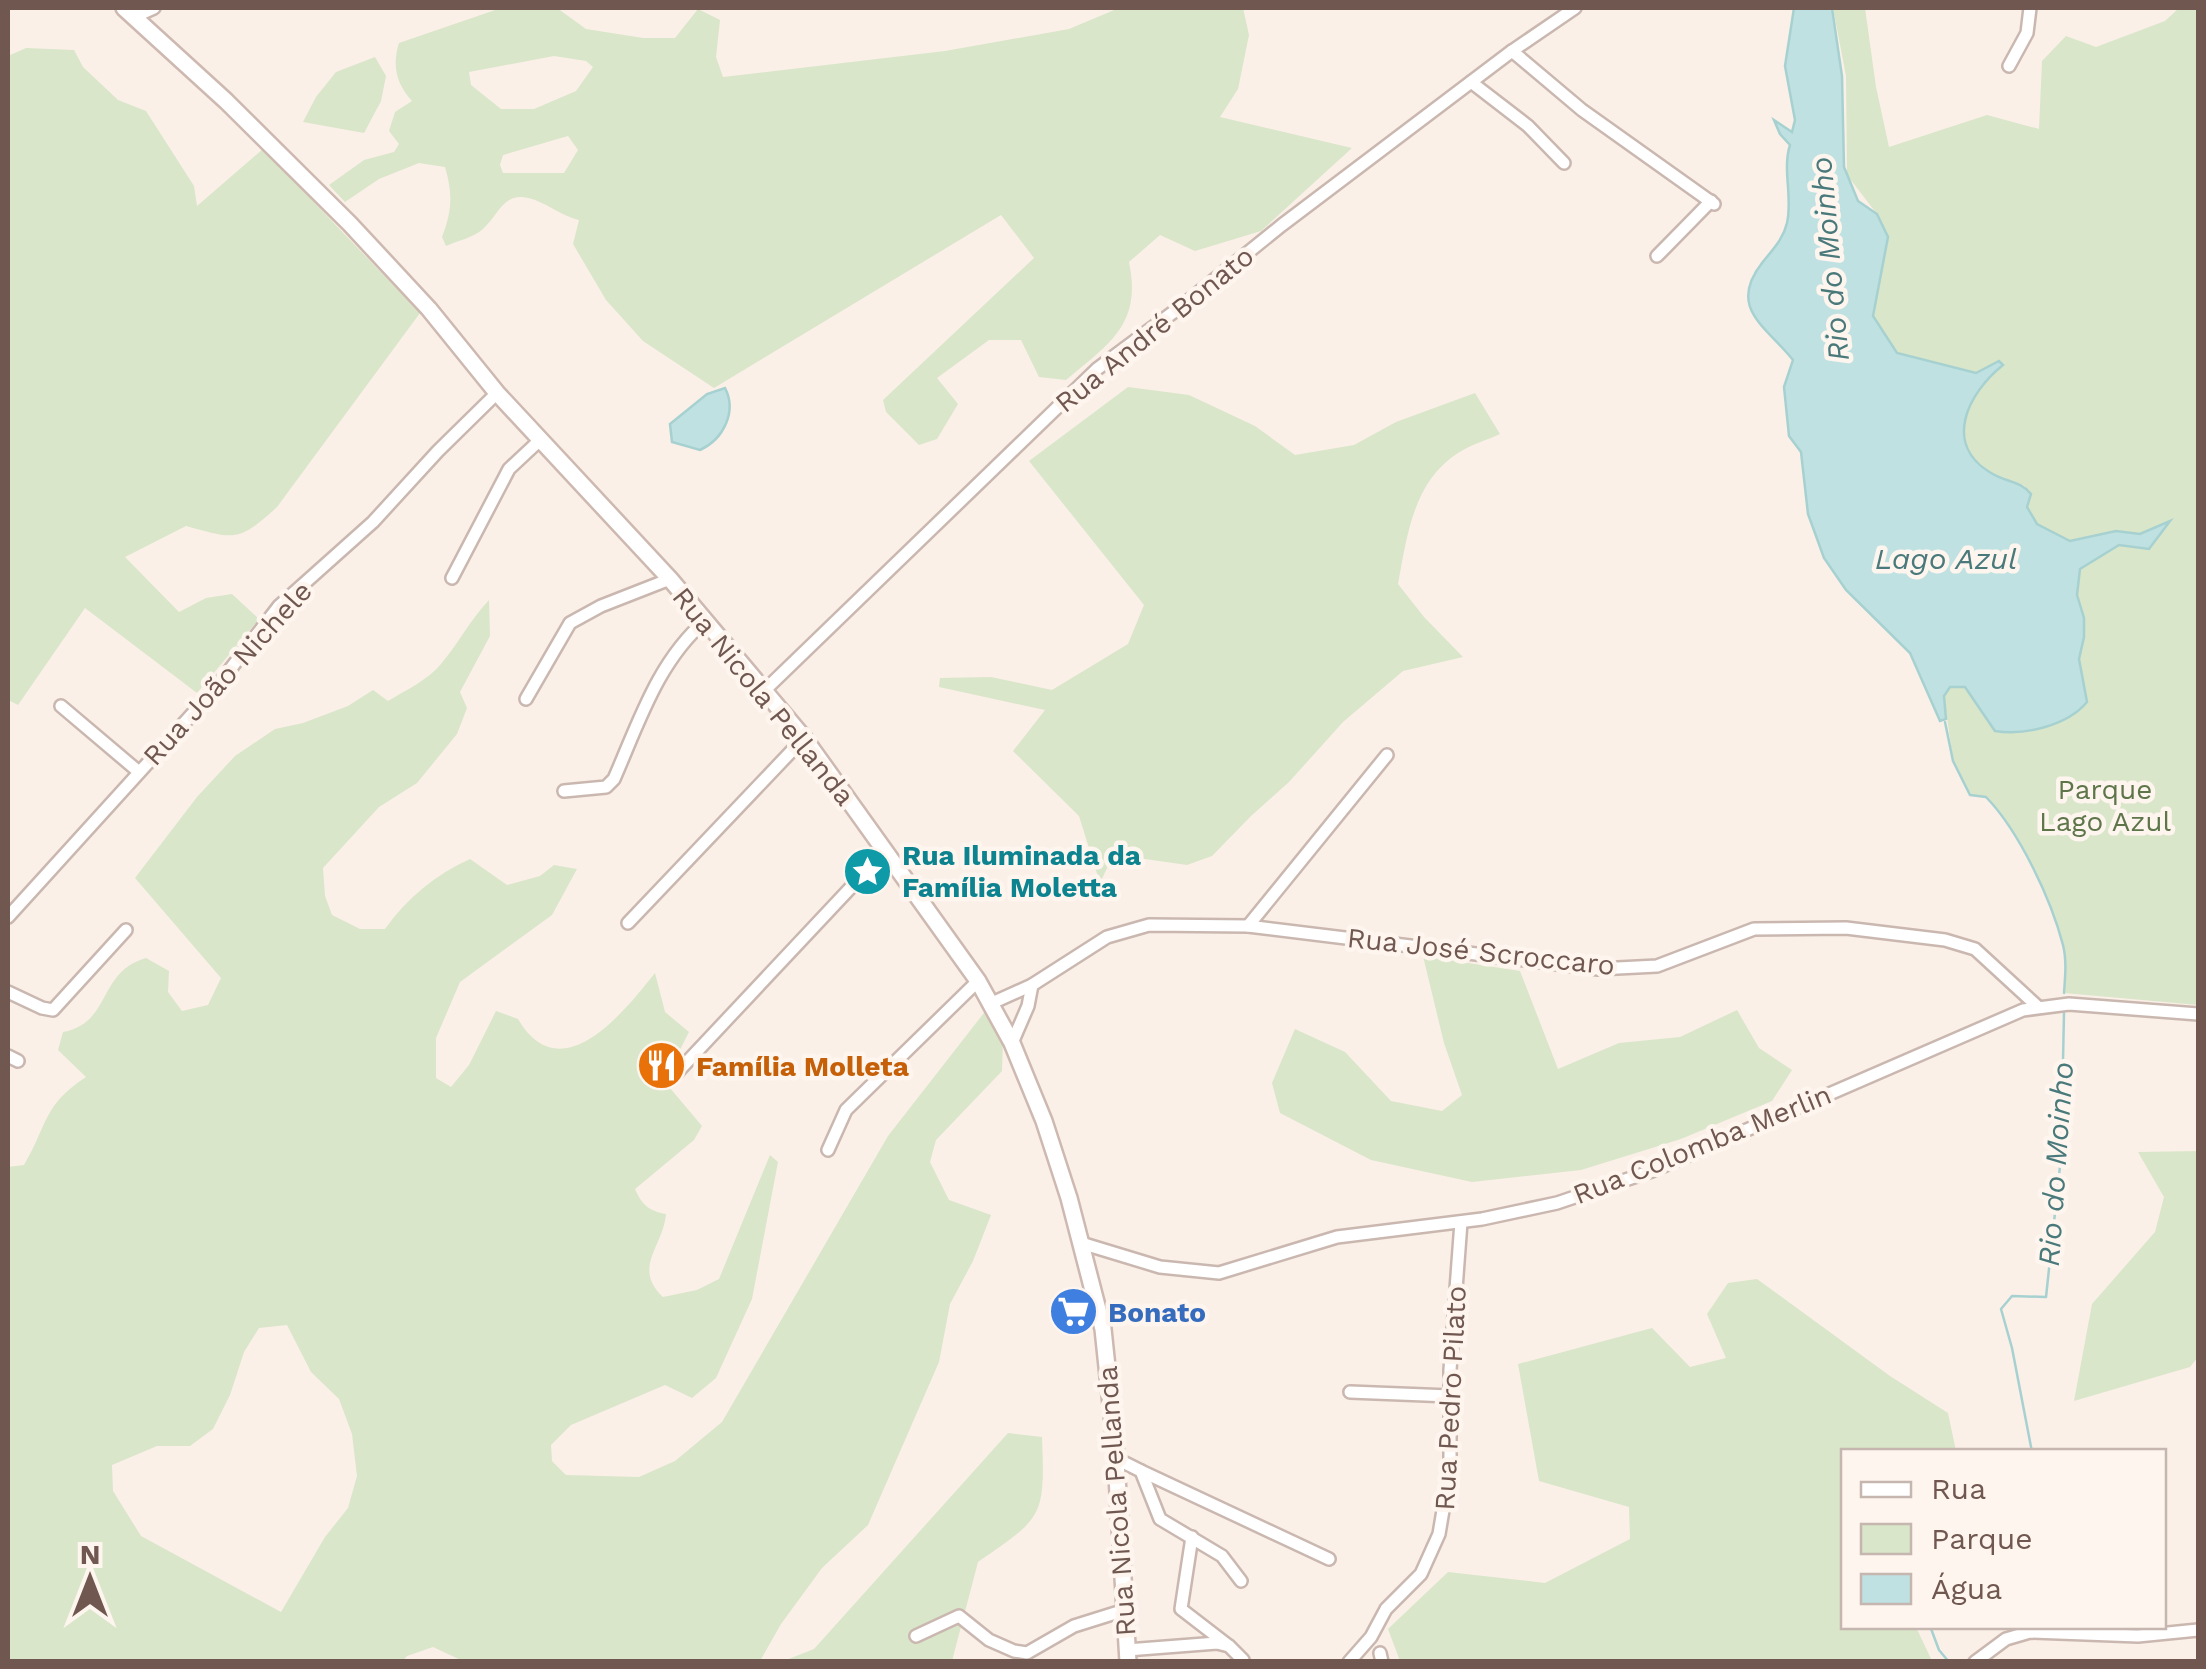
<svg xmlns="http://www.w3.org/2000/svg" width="2206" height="1669" viewBox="0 0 2206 1669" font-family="'Work Sans',sans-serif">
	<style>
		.green { fill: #d9e6c9; fill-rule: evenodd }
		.water { fill: #bfe1e1; stroke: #a7d1d1; stroke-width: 2.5 }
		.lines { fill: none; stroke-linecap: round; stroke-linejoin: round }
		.stream { stroke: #a7d1d1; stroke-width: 2.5 }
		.street-casing { stroke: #cab8b0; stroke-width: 16 }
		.secondary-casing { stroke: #ceb9b1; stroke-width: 20 }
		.street { stroke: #fff; stroke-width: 11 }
		.secondary { stroke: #fff; stroke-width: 15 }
		.labels { text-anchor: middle; stroke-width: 9; stroke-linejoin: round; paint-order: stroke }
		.street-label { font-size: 28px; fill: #705750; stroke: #fdf5ee }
		.park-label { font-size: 28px; fill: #5d7549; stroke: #fdf5ee }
		.culture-label { font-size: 28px; font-weight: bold; fill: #0d838f; stroke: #fdf5ee; text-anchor: start }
		.food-label { font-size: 28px; font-weight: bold; fill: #c56008; stroke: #fdf5ee; text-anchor: start }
		.shop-label { font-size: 28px; font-weight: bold; fill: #366cbe; stroke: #fdf5ee; text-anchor: start }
		.water-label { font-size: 30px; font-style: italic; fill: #49797a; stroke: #fdf5ee }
	</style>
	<rect width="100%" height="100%" fill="#faf0e8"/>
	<!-- green -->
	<g class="green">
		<path d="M501,8h56l29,21 57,9h32l23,-29 22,11 -4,37 7,20 222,-26 124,-22 50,-21h124l6,27 -11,54 -18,28 132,31 -91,83 -66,20 -35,-16 -31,27c13,62 -19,81 -63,118l-27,-3 -18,-37h-32l-52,38 21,26 -21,35 -18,6 -33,-33 -3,-12 151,-142 -33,-43 -287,173 -71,-47 -37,-41 -33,-56 6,-24c-17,-4 -28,-14 -44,-20 -31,-12 -35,14 -52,29 -8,8 -26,12 -37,17l-4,-9c10,-26 11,-43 3,-70l-26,-4 -40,16 -34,23 -16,-17 35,-25 30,-8 5,-8 -10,-13 6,-19 17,-11c-16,-17 -20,-36 -13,-58zM554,56l32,5 7,6 -17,24 -42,18h-33l-30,-24 -2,-13zM568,136l10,14 -14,23h-61l-3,-8 3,-10z"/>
		<path d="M1833,8h32l11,79 13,60 98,-32 52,14 3,-68 24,-25 30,11 69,-26 14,-13h19v997l-134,-12c1,-15 3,-32 -1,-48 -12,-46 -44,-114 -77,-148l-16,-2 -17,-34 -9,-65 6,-9h15l30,44 92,-29 -8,-44 5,-21v-19l-7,-23 3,-26 39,-24 50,-22 -29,11 -24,-3 -46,10 -33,-17 -10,-18 -2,-20 -33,-12 -25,-22 -41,-92 -29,-7 -24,-37 15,-79 -11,-23 -30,-39 -1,-99z"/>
		<path d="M26,48l48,2 9,17 35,33 28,11 48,75 3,20 66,-57 157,164 -143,194c-39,36 -43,32 -91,19l-61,31 54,55 27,-14 26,-4 27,25 -62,74 -112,-85 -67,97 -10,-5v-644z"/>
		<polygon points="375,57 386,76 381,101 364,133 303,122 316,97 336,72"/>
		<path d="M1128,387l61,8 66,31 40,29 59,-10 42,-23 79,-29 25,41c-13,6 -30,11 -42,19 -45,29 -51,83 -60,131l26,33 39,40 -60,14 -60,51 -54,60 -38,34 -39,40 -25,9 -42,-6 -37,7 -8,17 -21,-67 -66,-65 32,-41 -106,-23 1,-9 51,-1 61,13 76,-46 16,-39 -115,-144z"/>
		<path d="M489,600l1,36 -30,56 7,16 -10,26 -40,49 -38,24 -56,61 2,28 7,19 28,14h25c22,-31 50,-54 85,-70l37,26 33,-9 14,-11 23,4 -25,46 -92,67 -24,56v40l15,9 18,-22 27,-54 22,8c43,73 106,-7 137,-46l10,39 24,20 -25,49 38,45 -8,14 -59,49c7,16 14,22 31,25 -3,33 -34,54 -3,83l34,-7 22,-11 51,-124 8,7 -26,137 -36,79 -24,20 -27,-13 -94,40 -20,20 1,16 14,14 73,2 36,-16 47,-39 166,-286 99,-127 16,30 -1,32 -66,69 -6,22 19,38 42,15 -18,46 -23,43 -11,58 -71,163 -46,43 -41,56 -21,37 -295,1 -32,-15 -26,9 -5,6 -394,-1v-494l16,-2c24,-40 18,-59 62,-88l-28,-27 5,-18c49,-9 34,-60 83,-74l23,13 -1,21 14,19 26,-6 13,-27 -86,-100 62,-81 38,-41 40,-27 28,-6 45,-17 25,-16 15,11c18,-11 40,-21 53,-37 17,-20 29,-44 48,-64zM287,1325l24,47 28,27 13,35 5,42 -9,32 -23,29 -44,75 -140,-76 -28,-45 -1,-26 45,-19h33l23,-17 17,-34 14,-43 15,-24z"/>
		<polygon points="1423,956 1520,971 1558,1069 1619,1043 1680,1037 1737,1010 1759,1048 1792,1070 1772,1101 1681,1139 1581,1170 1472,1182 1371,1160 1280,1113 1272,1083 1295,1029 1345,1052 1391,1101 1442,1111 1462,1095 1444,1043"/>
		<polygon points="2198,1151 2198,1357 2190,1367 2074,1401 2092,1304 2155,1232 2164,1197 2138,1152"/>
		<polygon points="1757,1279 1890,1376 1948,1413 1956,1451 1844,1452 1844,1626 1916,1627 1932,1661 1400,1661 1388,1629 1448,1572 1545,1583 1630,1539 1629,1507 1539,1481 1518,1364 1652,1328 1690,1367 1726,1358 1707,1314 1728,1283"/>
		<path d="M1008,1433l34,4c3,81 1,80 -64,125l-26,99 -171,1 33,-13z"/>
	</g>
	<!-- water -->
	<g class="water">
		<path d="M1794,8h38l10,68 2,91 14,34 19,13 11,23 -15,79 24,37 79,20 23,-12 4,4c-35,28 -61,79 -12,108 14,9 30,8 40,21l-4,13 10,17 33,17 46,-10 24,3 30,-13 -21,28 -30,-4 -39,24 -3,26 7,23v19l-5,22 8,43c-19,23 -62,34 -92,29l-30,-44h-15l-6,9 2,23 -6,2 -30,-68 -64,-63 -22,-32 -16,-44 -7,-62 -12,-16 -5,-49 9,-27c-27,-34 -66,-52 -31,-97 10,-13 21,-23 25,-40 6,-26 -5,-53 3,-78l-10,-11 -6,-14 18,12 3,-12 -10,-54z"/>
		<path d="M725,388c12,23 -1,51 -25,62l-28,-8 -2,-18 37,-30z"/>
	</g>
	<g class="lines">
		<!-- stream -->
		<g class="stream">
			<path d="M1945,722l8,39 17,34 16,2c33,34 65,102 77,148 4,16 2,33 1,48"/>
			<polyline points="2032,1452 2012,1348 2001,1309 2012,1296 2046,1297 2061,1157 2064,1013"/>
			<polyline points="1930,1626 1939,1650 1949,1662"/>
		</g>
		<defs>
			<g id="street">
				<polyline points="134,17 154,8"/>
				<polyline points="1512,51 1582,110 1714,204"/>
				<polyline points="2009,66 2027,33 2030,8"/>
				<polyline points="1471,82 1528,126 1564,163"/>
				<polyline points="1657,256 1711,201"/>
				<polyline points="452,578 509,469 540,440"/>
				<polyline points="766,689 1097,369 1183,305 1282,225 1512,51 1575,8"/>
				<polyline points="526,699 570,623 601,606 670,579"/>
				<polyline points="61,706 139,772"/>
				<path d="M564,791l42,-4 8,-8c25,-57 44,-118 92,-159"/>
				<polyline points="8,917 215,689 279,606 373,522 438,451 497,393"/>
				<polyline points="628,923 804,738"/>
				<polyline points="1248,926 1387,755"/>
				<polyline points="8,992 42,1008 53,1010 126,930"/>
				<polyline points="992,1003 1032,985 1107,937 1149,925 1248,926 1598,969 1657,966 1754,929 1846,928 1945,940 1975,949 2037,1006"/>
				<polyline points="1012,1043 1028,1006 1032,985"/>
				<polyline points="8,1056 18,1061"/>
				<polyline points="671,1079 886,850"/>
				<polyline points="828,1150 846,1110 978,981"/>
				<polyline points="1081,1243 1160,1267 1219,1273 1337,1237 1482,1219 1557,1203 1652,1171 2023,1010 2069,1004 2198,1014"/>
				<polyline points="1350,1392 1450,1396"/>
				<polyline points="1115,1458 1141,1471 1160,1519 1222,1556 1241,1581"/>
				<polyline points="1141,1471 1329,1559"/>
				<polyline points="1192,1537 1181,1609 1229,1646"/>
				<polyline points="916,1636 959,1616 989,1640 1014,1651 1027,1653 1074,1626 1125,1610"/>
				<polyline points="1127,1650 1217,1643 1229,1646 1243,1660"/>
				<polyline points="1380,1653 1382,1662"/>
				<polyline points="1349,1662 1371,1637 1386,1609 1421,1574 1439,1534 1450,1469 1450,1370 1461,1222"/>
				<polyline points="1975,1662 2006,1639 2030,1632 2138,1636 2198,1630"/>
			</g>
			<polyline id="secondary" points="124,8 226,101 350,224 429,309 497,393 670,579 804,738 978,981 1012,1043 1044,1121 1069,1198 1103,1329 1115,1443 1128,1662"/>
		</defs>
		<!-- street casing -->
		<use href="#street" class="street-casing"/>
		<!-- secondary casing -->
		<use href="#secondary" class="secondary-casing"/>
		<!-- street -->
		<use href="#street" class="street"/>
		<!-- secondary -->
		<use href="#secondary" class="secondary"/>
	</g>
	<!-- icons -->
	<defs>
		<symbol id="sight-disc" viewBox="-11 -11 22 22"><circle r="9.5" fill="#0f9aa8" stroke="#fdf5ee"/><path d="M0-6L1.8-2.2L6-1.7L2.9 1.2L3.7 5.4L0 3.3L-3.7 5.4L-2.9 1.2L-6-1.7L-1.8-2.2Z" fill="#fff"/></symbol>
		<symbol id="restaurant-disc" viewBox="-11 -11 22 22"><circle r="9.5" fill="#e8710a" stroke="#fdf5ee"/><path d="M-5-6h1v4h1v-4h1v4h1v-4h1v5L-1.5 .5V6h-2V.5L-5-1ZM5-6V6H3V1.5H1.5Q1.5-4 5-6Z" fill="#fff"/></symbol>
		<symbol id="supermarket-disc" viewBox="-11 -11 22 22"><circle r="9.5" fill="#3f7fe0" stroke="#fdf5ee"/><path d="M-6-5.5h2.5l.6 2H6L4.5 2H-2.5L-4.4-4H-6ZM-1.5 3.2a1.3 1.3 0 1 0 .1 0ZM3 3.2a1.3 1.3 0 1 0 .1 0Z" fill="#fff"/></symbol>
	</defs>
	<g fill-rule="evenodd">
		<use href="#sight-disc" x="840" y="844" width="55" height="55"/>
		<use href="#restaurant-disc" x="634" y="1038" width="55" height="55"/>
		<use href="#supermarket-disc" x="1046" y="1284" width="55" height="55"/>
	</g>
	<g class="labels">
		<!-- street labels -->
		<g class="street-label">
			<text transform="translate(1154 329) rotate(-39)" y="10">Rua André Bonato</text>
			<text transform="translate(227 673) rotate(-48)" y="10">Rua João Nichele</text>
			<text transform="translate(764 696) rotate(51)" y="10">Rua Nicola Pellanda</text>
			<text transform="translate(1481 951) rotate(6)" y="10">Rua José Scroccaro</text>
			<text transform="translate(1702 1144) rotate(-22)" y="10">Rua Colomba Merlin</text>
			<text transform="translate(1450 1398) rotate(-87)" y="10">Rua Pedro Pilato</text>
			<text transform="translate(1116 1501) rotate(-94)" y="10">Rua Nicola Pellanda</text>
		</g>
		<!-- park labels -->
		<g class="park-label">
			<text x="2105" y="799">Parque<tspan x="2105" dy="32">Lago Azul</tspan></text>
		</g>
		<!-- culture labels -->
		<g class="culture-label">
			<text x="902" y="865">Rua Iluminada da<tspan x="902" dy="32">Família Moletta</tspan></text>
		</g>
		<!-- food labels -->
		<g class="food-label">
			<text x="696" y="1076">Família Molleta</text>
		</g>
		<!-- shop labels -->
		<g class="shop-label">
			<text x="1108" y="1322">Bonato</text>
		</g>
		<!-- water labels -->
		<g class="water-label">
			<text transform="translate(1830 259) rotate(-95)" y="10">Rio do Moinho</text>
			<text x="1946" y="569">Lago Azul</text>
			<text transform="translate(2056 1164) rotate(-86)" y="10">Rio do Moinho</text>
		</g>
	</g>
	<!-- border -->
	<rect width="2206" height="1669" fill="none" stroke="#705750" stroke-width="20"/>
	<!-- legend -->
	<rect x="1841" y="1449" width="325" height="180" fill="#fdf5ee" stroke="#c5b6af" stroke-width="2.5"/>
	<rect x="1861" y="1482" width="50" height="15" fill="#ffffff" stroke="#c5b6af" stroke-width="2.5"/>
	<text x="1931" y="1499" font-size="30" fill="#705750">Rua</text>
	<rect x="1861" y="1524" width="50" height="30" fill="#d9e6c9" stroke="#c5b6af" stroke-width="2.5"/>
	<text x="1931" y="1549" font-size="30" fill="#705750">Parque</text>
	<rect x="1861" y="1574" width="50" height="30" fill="#bfe1e1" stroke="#c5b6af" stroke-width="2.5"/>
	<text x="1931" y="1599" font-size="30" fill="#705750">Água</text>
	<!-- north arrow -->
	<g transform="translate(90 1579)" stroke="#fdf5ee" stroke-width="8" paint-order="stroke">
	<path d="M0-8L18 38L0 25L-18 38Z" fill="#705750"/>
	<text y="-15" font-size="28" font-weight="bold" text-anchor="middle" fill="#705750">N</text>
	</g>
</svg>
